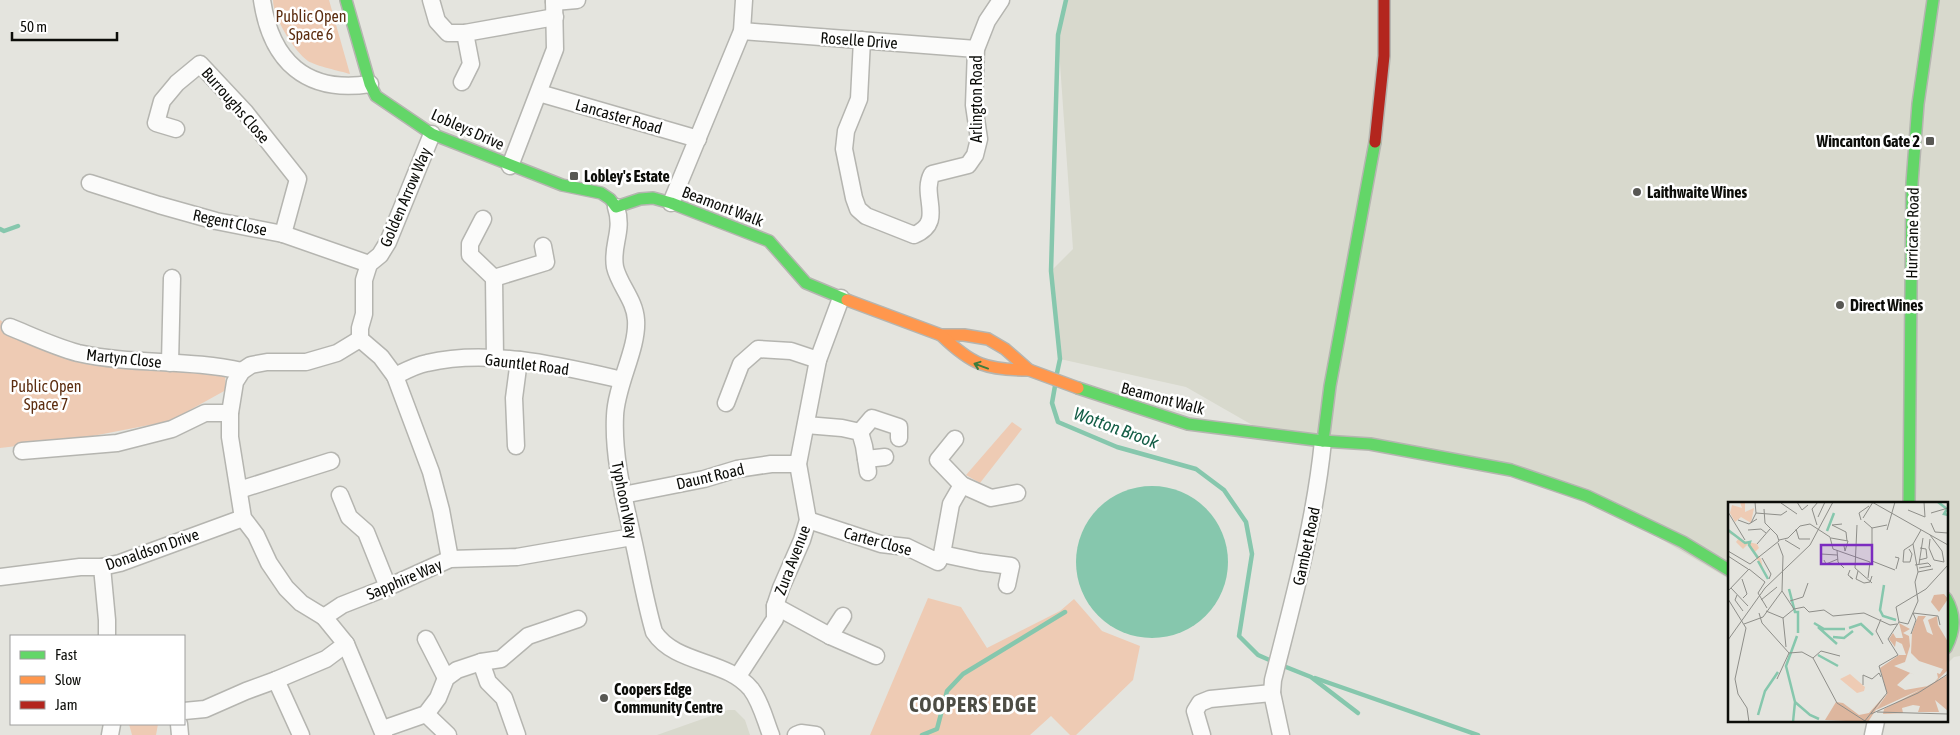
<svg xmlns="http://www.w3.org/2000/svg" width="1960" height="735" viewBox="0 0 1960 735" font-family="'Asap Condensed',sans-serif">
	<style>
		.built { fill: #d8d9cd }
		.green { fill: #eecbb4 }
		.water { fill: #86c7ad }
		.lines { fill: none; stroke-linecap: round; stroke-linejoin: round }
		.stream { stroke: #86c7ad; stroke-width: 4.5 }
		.street-casing { stroke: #b5b5b0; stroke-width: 19 }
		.fast-casing { stroke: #b5b5b0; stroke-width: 14 }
		.slow-casing { stroke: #b5b5b0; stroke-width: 14 }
		.jam-casing { stroke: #b5b5b0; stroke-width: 14 }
		.street { stroke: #fbfbfa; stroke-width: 16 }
		.fast { stroke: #63d668; stroke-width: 11 }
		.slow { stroke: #ff974d; stroke-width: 11 }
		.jam { stroke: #b3261e; stroke-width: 11 }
		.oneway { stroke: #3c7c3d }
		.poi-dot { fill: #585854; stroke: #fff; stroke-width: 2 }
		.labels { text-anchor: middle; stroke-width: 5; stroke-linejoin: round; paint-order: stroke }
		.park-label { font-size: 16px; fill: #5c2d10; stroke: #fff }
		.street-label { font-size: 16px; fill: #0c0d09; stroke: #fff }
		.poi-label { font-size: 16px; font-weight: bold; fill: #0c0d09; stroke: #fff; text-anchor: start }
		.water-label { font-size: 18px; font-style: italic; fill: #145e47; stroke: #fff }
		.district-label { font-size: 21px; font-weight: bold; letter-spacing: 1px; fill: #4c4c44; stroke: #fff }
		.inset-river { fill: none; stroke: #86c7ad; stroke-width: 2.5 }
		.inset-road { fill: none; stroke: #8e8e89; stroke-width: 1 }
		.view { fill: #7b2cbf; fill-opacity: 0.15; stroke: #7b2cbf; stroke-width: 2.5 }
		.inset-edge { fill: none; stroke: #0c0d09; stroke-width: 2.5 }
	</style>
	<rect width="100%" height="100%" fill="#e4e4de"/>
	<!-- built -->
	<g class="built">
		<polygon points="1066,0 1960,0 1960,656 1954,657 1946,665 1946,504 1729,504 1729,579 1587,496 1439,456 1268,434 1186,387 1060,359 1051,271 1073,249 1058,35"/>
		<polygon points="728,710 735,710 745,720 750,735 657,735"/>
	</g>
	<!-- green -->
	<g class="green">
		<path d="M273,0h56l21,74c-10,-3 -34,-8 -42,-13 -14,-10 -35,-44 -35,-61z"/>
		<polygon points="0,320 10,327 41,340 225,375 226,390 170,421 77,439 0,448"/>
		<polygon points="1012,422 1022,429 980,483 966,475"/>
		<polygon points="928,598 961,607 987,648 1060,611 1074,599 1102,631 1140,646 1133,680 1076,735 1070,735 1051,716 1030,735 870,735"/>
		<polygon points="129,724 158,724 156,735 132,735"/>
	</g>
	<!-- water -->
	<circle class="water" cx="1152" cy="562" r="76"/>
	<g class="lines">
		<!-- stream -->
		<g class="stream">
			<polyline points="0,229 4,231 18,226"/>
			<polyline points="1057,373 1060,359 1051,271 1058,35 1066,0"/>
			<polyline points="1055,386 1052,403 1058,422 1117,447 1196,469 1224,490 1246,522 1252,554 1239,636 1258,655 1274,662"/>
			<polyline points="1281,665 1311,677 1358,713"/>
			<polyline points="1315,678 1478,735"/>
			<polyline points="922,735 937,729 947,691 963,674 1065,612"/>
		</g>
		<defs>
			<g id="street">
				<path d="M262,0c9,61 44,94 108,84"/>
				<polyline points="431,0 437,21 448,33 465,33 471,64 462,82"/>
				<polyline points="554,2 577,0"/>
				<polyline points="742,31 976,49"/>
				<polyline points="465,33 555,17"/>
				<path d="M862,40l-3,59 -13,32 -2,18 10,49 4,11 8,7 48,19c32,-13 6,-39 18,-61l36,-9 7,-10 4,-16 -5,-34 2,-56 11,-28 14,-21"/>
				<polyline points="539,93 698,139"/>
				<polyline points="176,129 156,123 162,101 177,83 200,64 245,112 298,179 283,234"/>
				<polyline points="510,166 555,49 554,0"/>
				<polyline points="90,183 159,205 216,221 283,234 369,264"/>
				<polyline points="671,203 742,31 744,0"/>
				<path d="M616,207c8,24 -5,38 -1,60 4,18 20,33 21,53 2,29 -20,65 -21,96 -2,42 9,82 18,123 7,31 12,62 21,93 22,33 72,27 97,57 10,13 14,31 20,46"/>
				<polyline points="483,219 470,244 470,255 494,278 495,358"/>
				<polyline points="494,278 546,262 543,246"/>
				<path d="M10,327c22,9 45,20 68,26 54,12 110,6 164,18"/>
				<path d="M360,339l21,18 14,19c10,-5 21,-11 32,-13 62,-15 134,3 195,17"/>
				<polyline points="360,339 360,328 364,314 364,280 369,264 380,255 388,242 432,134"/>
				<polyline points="170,363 172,278"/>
				<polyline points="395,376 431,472 441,510 450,559"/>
				<polyline points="726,403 741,364 758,349 791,351 818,360"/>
				<polyline points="806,425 842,428 860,432 864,446 868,472"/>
				<polyline points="860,432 872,418 899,427 899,438"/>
				<polyline points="955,439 938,460 962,485 991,498 1017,493"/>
				<polyline points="516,446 514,398 519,360"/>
				<polyline points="22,451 117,443 172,429 205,413 230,413"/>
				<polyline points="866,459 885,457"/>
				<polyline points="239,490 331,461"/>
				<polyline points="340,495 349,517 366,532 388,587"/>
				<polyline points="623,495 704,479 737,469 771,464 798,464"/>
				<polyline points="808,520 881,544 907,547 938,562 942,554 951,504 962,485"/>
				<polyline points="942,554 980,562 1011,566 1007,585"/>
				<polyline points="102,567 107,620 107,636"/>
				<polyline points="0,577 80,567 102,567 120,563 243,518"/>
				<polyline points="775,606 830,636 876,656"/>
				<polyline points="324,617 301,603 286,588 269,563 256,535 243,518 230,437 230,413 235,382 242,371 251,365 267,362 306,362 337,353 360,339"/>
				<polyline points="830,636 843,616"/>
				<polyline points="426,639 446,678"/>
				<polyline points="346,644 384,735"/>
				<polyline points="481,662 488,682 504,698 517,735"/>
				<polyline points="738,676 775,619 775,606 781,588 802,540 808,520 798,464 818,360 841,298"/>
				<polyline points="276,680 301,735"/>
				<polyline points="184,711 205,709 246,691 276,680 326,659 346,644 324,617 342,605 388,587 450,559 517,557 632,537"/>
				<polyline points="426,714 448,735"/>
				<polyline points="179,724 180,735"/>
				<polyline points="383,729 426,714 438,698 446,678 457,670 481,662 501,659 528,636 578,619"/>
				<polyline points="110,735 112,724"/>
				<polyline points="796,735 801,733 816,735"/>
				<polyline points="1202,735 1195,711 1200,703 1210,699 1272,693"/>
				<path d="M1281,735l-9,-42 1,-13c20,-79 42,-158 50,-239"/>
				<polyline points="1873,735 1876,721"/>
			</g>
			<g id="fast">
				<polyline points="346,0 370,84 376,96 432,134 562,185 601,193 610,199 616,207 640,199 653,198 671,203 769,241 806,283 847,300"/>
				<polyline points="1078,388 1188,424 1323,441 1370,444 1511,470 1587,496 1683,542 1729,570"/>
				<polyline points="1323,441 1330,386 1375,142"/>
				<polyline points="1909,504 1912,183 1918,104 1933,0"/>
				<path d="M1946,598c10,17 9,33 0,50"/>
			</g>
			<g id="slow">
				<polyline points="847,300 941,335 964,335 988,339 1005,349 1029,370 1078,388"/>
				<path d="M941,335c31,30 45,35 88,35"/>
			</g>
			<polyline id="jam" points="1375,142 1384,56 1384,0"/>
		</defs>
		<!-- street casing -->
		<use href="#street" class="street-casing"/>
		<!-- fast casing -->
		<use href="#fast" class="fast-casing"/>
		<!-- slow casing -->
		<use href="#slow" class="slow-casing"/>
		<!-- jam casing -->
		<use href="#jam" class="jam-casing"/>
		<!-- street -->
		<use href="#street" class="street"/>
		<!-- fast -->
		<use href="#fast" class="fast"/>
		<!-- slow -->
		<use href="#slow" class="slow"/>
		<!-- jam -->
		<use href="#jam" class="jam"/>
	</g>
	<!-- one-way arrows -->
	<defs><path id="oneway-shaft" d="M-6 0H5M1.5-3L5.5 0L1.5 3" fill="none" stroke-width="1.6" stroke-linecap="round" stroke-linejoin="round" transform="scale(1.25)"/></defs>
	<use class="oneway" href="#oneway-shaft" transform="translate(981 366) rotate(-160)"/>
	<!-- markers -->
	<g class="poi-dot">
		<rect x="1925" y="136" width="10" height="10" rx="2.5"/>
		<rect x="569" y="171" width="10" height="10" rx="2.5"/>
		<circle cx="1637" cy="192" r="5"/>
		<circle cx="1840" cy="305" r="5"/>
		<circle cx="604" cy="698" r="5"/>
	</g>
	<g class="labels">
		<!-- park labels -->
		<g class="park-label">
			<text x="311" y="22">Public Open<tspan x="311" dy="18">Space 6</tspan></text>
			<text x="46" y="392">Public Open<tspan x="46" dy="18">Space 7</tspan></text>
		</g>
		<!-- street labels -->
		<g class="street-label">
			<text transform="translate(859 40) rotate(4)" y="6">Roselle Drive</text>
			<text transform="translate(976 99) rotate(-90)" y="6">Arlington Road</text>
			<text transform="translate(236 105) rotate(49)" y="6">Burroughs Close</text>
			<text transform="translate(619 116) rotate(16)" y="6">Lancaster Road</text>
			<text transform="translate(468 129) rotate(24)" y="6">Lobleys Drive</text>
			<text transform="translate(405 197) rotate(-67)" y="6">Golden Arrow Way</text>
			<text transform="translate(723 206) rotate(21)" y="6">Beamont Walk</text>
			<text transform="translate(230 222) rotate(12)" y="6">Regent Close</text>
			<text transform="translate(1912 233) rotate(-89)" y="6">Hurricane Road</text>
			<text transform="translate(124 358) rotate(6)" y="6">Martyn Close</text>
			<text transform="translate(527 364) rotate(7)" y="6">Gauntlet Road</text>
			<text transform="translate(1163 398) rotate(15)" y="6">Beamont Walk</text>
			<text transform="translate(710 476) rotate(-13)" y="6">Daunt Road</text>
			<text transform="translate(625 500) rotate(79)" y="6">Typhoon Way</text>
			<text transform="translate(878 541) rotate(15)" y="6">Carter Close</text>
			<text transform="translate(1306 546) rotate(-78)" y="6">Gambet Road</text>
			<text transform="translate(152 549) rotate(-19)" y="6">Donaldson Drive</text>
			<text transform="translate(792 560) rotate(-69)" y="6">Zura Avenue</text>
			<text transform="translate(404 579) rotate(-23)" y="6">Sapphire Way</text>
		</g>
		<!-- poi labels -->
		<g class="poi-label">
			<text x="1920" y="147" text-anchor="end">Wincanton Gate 2</text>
			<text x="584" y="182">Lobley's Estate</text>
			<text x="1647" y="198">Laithwaite Wines</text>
			<text x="1850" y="311">Direct Wines</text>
			<text x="614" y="695">Coopers Edge<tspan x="614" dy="18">Community Centre</tspan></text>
		</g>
		<!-- water labels -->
		<g class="water-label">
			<text transform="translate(1116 428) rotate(20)" y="6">Wotton Brook</text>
		</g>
		<!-- district labels -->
		<g class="district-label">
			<text x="973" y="712">COOPERS EDGE</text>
		</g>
	</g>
	<!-- overview -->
	<g transform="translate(1728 502)">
		<rect width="220" height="220" fill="#e4e4de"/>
		<path d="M12,0h5v10l9,-4 -3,15 -10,-6 -6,5 -5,-9 2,-8 10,3zM0,27l16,12 13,3 2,4 -4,4 6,7 2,10 -15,-25 -5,5 -7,-7 3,-4 -9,-4zM122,172l15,13 -1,4 -7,2 -17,-14z" fill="#eecbb4"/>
		<path d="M216,92l4,5 -9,13 -8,-10 3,-7zM190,114h8l-3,4 4,12 6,3 -5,-15 9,-4 1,9 10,17v28l-16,15 6,-7 -1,-5 3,1 3,-5 -24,-8 -8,-8 1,-20zM171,121l11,6 -7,4 6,3 1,10 -5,16 -11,4 21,9 -5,-2 -13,12 8,5 23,-4 -52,24 11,-16 -7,-26 19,-13h7l-4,-11 -6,-3 -1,6 -6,-8 4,-6 3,5h7zM220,173v36l-13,-11 4,12h-21l2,-6 -7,-1 -11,3 1,5 -20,1 1,-5zM158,192l-18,28 -43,-2 11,-18 7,1 16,12 10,-2z" fill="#ddb69e"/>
		<path class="inset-river" d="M210,0l9,7 -3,5 4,1M0,28l17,13 5,-1 -1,3 9,13M99,29l7,-18M30,59l10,18M156,83l-4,25 3,6 13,4M61,87l6,23h3v21M86,121l10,6h21M90,125l19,17M121,126l12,-4 12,11M105,135l11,1 9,-7M90,153l20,11M67,200l15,13 9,4M30,213l7,-24 13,-19M65,220l2,-20 -9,-36 11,-30"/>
		<path class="inset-road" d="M69,0l5,8 6,-5M144,0l76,43M196,0l1,15M53,1l16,11M180,8l17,7M0,10l17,28M28,11l25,2 6,-4M203,11l17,-5M90,15l7,-15M135,16l10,-16M10,18l11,4 8,-5M133,18l-2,-7 10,-7M136,19l8,7 15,-3M23,21l5,-10 -1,-11M203,21l4,9 13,1M114,22l-10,1 14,7 1,9M89,23l-5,-16 6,-7M129,23l-2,43 17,15M68,27l3,10h11M20,28l13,-1 5,4M159,28l8,-28M202,33l12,16 2,11 -10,-2 -5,-12 1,-9M103,36l17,3 -3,10 -1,-5M51,38l9,-2 12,-12 10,-2 20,13 3,12 37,13M57,38l15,9M29,42l13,-15M181,47l3,5 -2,8h-7l1,-12 9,-6M109,48l1,12 6,6M0,49l22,13M93,52l16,1M0,54l20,13M167,55l4,1 -3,11M34,56l9,16 -2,5M96,58l2,4 12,-5M144,58v-32M191,58l8,-2 -1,-9 -6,-1M144,59l23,9M22,62l29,-23 -2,-6 -12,-12 -1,-14M191,62l4,-26M187,63l13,-2 3,3 -12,2M21,67l16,13 -7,11 9,15M122,68l-2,5 5,4 -3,-2M130,69l-2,8 8,4 6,-1 2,-6M190,70l15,-3M140,76l2,-16M14,77l5,15 -4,4M3,86l17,18M0,89l21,-22M54,89l12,18M9,93l-2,5 8,11M0,97l18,29 -11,51 3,15 9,14 2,14M33,98l16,-13M62,99l13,-4 5,-14M66,107l10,-2 5,5 15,-2 9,6 31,-3 26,12 7,-1M38,109l17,7 11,-9M31,111l3,10 27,30M185,111l25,3 2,9M55,116l3,29M153,117l-5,12 7,13M171,120l9,2 10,-23 -3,-19 3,-10 -5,-28 8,-14M16,122l19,-7 19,-26 1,-35 -5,-13M183,132l5,-14 -3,-7M0,138l37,-52 45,-43 23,-43M61,151l13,-1 11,6 24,45 28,18M85,156l8,-7 19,5M49,177l12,-26M135,183v-10l9,4 7,-6 2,4M149,210l71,2M143,212l47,-21 30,-19M136,220l23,-29 -8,-27 19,-11 -10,-16 11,-17 -3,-15 30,-18 22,-24"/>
		<path class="view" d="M93,43h51v19h-51z"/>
		<rect width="220" height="220" class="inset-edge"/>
	</g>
	<!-- legend -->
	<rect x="10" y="635" width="175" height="90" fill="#ffffff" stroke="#9e9e9d"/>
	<rect x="20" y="651" width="25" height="8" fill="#63d668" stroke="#9e9e9d"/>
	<text x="55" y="660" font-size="15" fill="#0c0d09">Fast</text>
	<rect x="20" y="676" width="25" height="8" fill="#ff974d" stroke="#9e9e9d"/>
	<text x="55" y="685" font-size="15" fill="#0c0d09">Slow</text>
	<rect x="20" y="701" width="25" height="8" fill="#b3261e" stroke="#9e9e9d"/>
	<text x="55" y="710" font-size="15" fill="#0c0d09">Jam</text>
	<!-- scale -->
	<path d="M12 32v8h105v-8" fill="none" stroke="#0c0d09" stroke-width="2.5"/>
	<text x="20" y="32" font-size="15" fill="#0c0d09" stroke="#ffffff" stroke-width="4" paint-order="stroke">50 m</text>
</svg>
